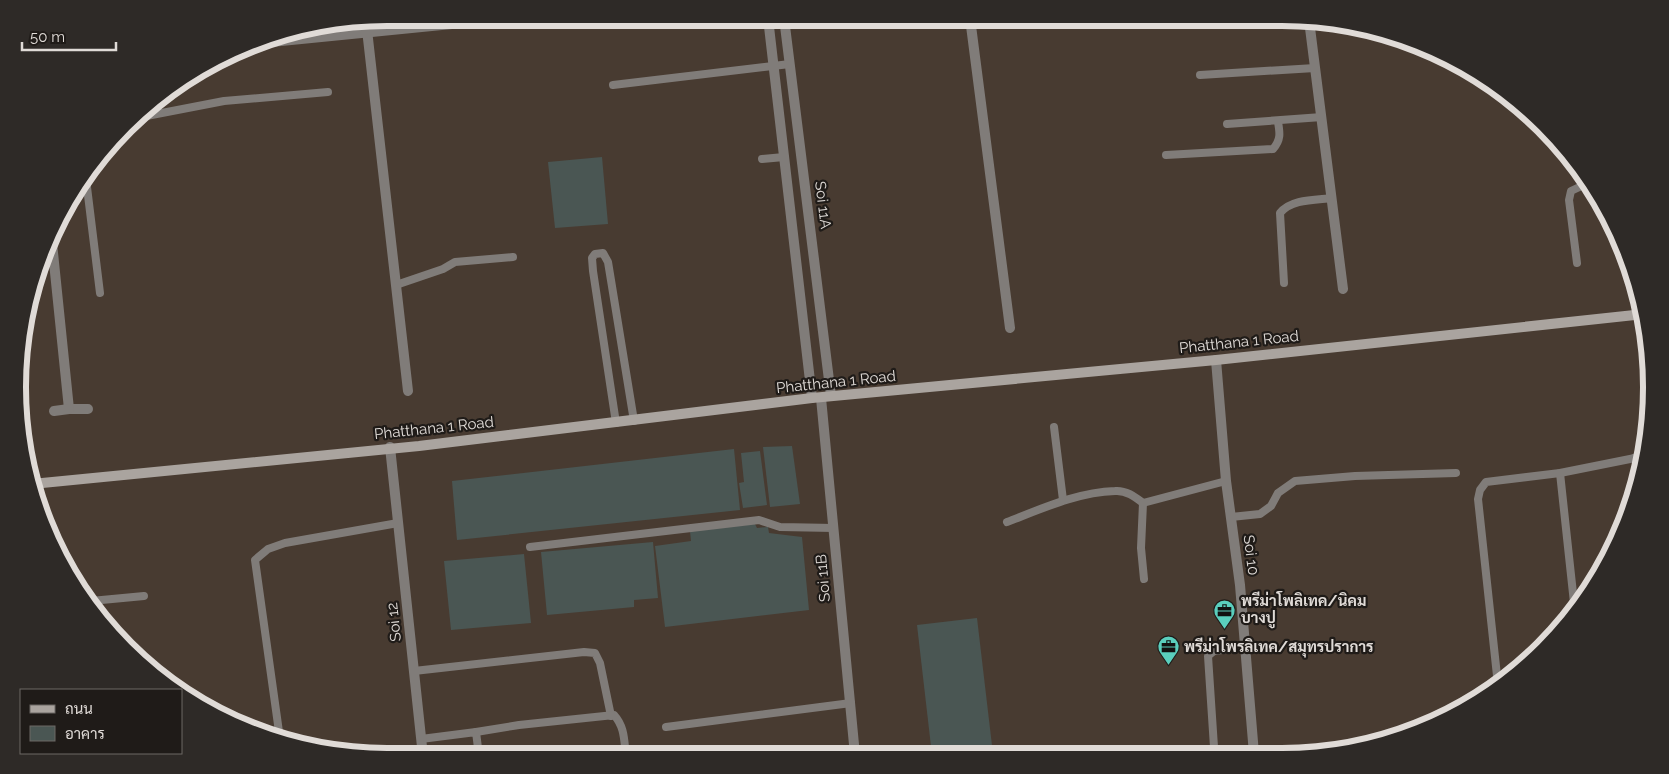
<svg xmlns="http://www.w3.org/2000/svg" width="1669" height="774" viewBox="0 0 1669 774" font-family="Raleway,Sarabun,sans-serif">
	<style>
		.built { fill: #483b31 }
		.building { fill: #4a5653 }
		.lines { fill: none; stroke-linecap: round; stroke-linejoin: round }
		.service { stroke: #807c79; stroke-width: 8 }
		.minor { stroke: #807c79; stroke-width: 10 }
		.secondary { stroke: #aaa49f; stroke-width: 10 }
		.labels { text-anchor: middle; stroke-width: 4.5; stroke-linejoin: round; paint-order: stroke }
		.street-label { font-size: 15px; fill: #e0dbd7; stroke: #1f1b18 }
		.poi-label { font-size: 15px; font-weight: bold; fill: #e0dbd7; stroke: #1f1b18; text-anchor: start }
		.rim { fill: none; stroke: #e0dbd7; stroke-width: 6 }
	</style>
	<rect width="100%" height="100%" fill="#3b332d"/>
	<!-- built -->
	<polygon class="built" points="387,18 1282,18 1354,25 1423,46 1487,80 1543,126 1589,181 1623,245 1644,315 1651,387 1644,459 1623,528 1575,612 1507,680 1424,728 1331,753 387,756 315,749 246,728 144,665 67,571 37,506 21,436 25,315 67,202 144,109 203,67 268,37"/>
	<!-- building -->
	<g class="building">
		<polygon points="602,157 608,224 555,228 548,162"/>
		<polygon points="792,446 800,504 770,507 763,447"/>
		<polygon points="734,449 740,510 457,540 452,481"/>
		<polygon points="760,451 767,505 743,508 739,483 744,482 741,453"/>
		<polygon points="755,524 757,528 768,527 769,533 802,537 809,610 665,627 655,546 691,541 690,531"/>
		<polygon points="653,542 658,598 634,600 634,607 547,615 541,552"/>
		<polygon points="524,554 531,623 451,630 444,561"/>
		<polygon points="977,618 993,754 932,755 917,625"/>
	</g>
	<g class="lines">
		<!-- service -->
		<g class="service">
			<polyline points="1200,75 1315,68"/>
			<polyline points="613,85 790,64"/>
			<polyline points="136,118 224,101 328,92"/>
			<polyline points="1227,124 1322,117"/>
			<path d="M1166,155l107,-6c8,-9 7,-16 5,-27"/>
			<polyline points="762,159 784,157"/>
			<polyline points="86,179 100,293"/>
			<polyline points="1577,263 1569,200 1571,191 1590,182"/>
			<path d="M1284,283l-4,-70c11,-14 35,-13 52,-15"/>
			<polyline points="396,285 443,269 455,262 513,257"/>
			<polyline points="616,423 593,271 592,258 595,254 603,253 608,262 634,421"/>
			<polyline points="1054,427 1063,500"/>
			<polyline points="1634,458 1642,467"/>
			<polyline points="1560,473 1575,612"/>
			<polyline points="1231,517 1260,514 1271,506 1278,493 1295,481 1355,476 1456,473"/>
			<path d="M1007,522c34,-13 71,-30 108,-31 11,-1 20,6 28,12"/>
			<polyline points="530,547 759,520 780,527 834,528"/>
			<polyline points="1144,579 1141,548 1143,503 1226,481"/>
			<polyline points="91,601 144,596"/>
			<polyline points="414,671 584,652 595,653 600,663 611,716"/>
			<polyline points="1498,685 1478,499 1480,490 1486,482 1560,473 1645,456"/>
			<polyline points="666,727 851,703"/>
			<path d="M476,732l43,-7 95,-10c11,12 10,26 12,41"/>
			<polyline points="280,739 255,560 268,549 285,543 398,523"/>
			<polyline points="421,739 476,732 479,756"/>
			<polyline points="1214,747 1208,656 1214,651 1245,647"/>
		</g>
		<!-- minor -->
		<g class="minor">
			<polyline points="768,18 812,398"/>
			<polyline points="784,18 831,396"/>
			<polyline points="970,18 1010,328"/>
			<polyline points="1309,20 1343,289"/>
			<polyline points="366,21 408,391"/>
			<polyline points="252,44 513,18"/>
			<polyline points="52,243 69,409 88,409"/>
			<polyline points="1216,360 1226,481 1240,585 1254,754"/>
			<polyline points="821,398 855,755"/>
			<polyline points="54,411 69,409"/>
			<polyline points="390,447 423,756"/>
		</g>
		<!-- secondary -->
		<polyline class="secondary" points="32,484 419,446 812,398 1216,360 1644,314"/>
	</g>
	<!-- icons -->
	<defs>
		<symbol id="office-pin" viewBox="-11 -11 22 30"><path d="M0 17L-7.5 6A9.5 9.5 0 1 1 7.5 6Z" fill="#5acebd" stroke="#1f1b18"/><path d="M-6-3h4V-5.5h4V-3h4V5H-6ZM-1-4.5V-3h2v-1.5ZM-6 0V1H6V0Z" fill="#111"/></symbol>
	</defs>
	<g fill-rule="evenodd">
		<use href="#office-pin" x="1212" y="598" width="25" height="34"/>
		<use href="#office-pin" x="1156" y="634" width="25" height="34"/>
	</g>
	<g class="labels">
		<!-- street labels -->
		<g class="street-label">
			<text transform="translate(823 205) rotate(83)" y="5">Soi 11A</text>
			<text transform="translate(1239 342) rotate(-6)" y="5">Phatthana 1 Road</text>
			<text transform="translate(836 382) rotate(-6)" y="5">Phatthana 1 Road</text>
			<text transform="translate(434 428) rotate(-6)" y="5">Phatthana 1 Road</text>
			<text transform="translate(1251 555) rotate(83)" y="5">Soi 10</text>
			<text transform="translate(823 578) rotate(-95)" y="5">Soi 11B</text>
			<text transform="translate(394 622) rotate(-96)" y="5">Soi 12</text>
		</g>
		<!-- poi labels -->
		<g class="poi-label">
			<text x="1241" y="606">พรีม่าโพลิเทค/นิคม<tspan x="1241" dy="17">บางปู</tspan></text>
			<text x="1184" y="652">พรีม่าโพรลิเทค/สมุทรปราการ</text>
		</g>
	</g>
	<!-- crop -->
	<path d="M0 0H1669V774H0ZM387 26H1282A361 361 0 0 1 1643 387V387A361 361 0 0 1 1282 748H387A361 361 0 0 1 26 387V387A361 361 0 0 1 387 26Z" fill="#2e2a27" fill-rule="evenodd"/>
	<path class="rim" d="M387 26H1282A361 361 0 0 1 1643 387V387A361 361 0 0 1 1282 748H387A361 361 0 0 1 26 387V387A361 361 0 0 1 387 26Z"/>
	<!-- legend -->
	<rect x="20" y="689" width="162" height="65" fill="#1f1b18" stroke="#6c6864"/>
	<rect x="30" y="705" width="25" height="8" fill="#aaa49f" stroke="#6c6864"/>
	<text x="65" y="714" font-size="15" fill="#e0dbd7">ถนน</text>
	<rect x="30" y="726" width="25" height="15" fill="#4a5653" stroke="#6c6864"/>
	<text x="65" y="739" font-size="15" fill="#e0dbd7">อาคาร</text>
	<!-- scale -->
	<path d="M22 42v8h94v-8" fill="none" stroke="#e0dbd7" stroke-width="2.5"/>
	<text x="30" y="42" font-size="15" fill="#e0dbd7" stroke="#1f1b18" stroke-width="4" paint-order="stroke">50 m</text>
</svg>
